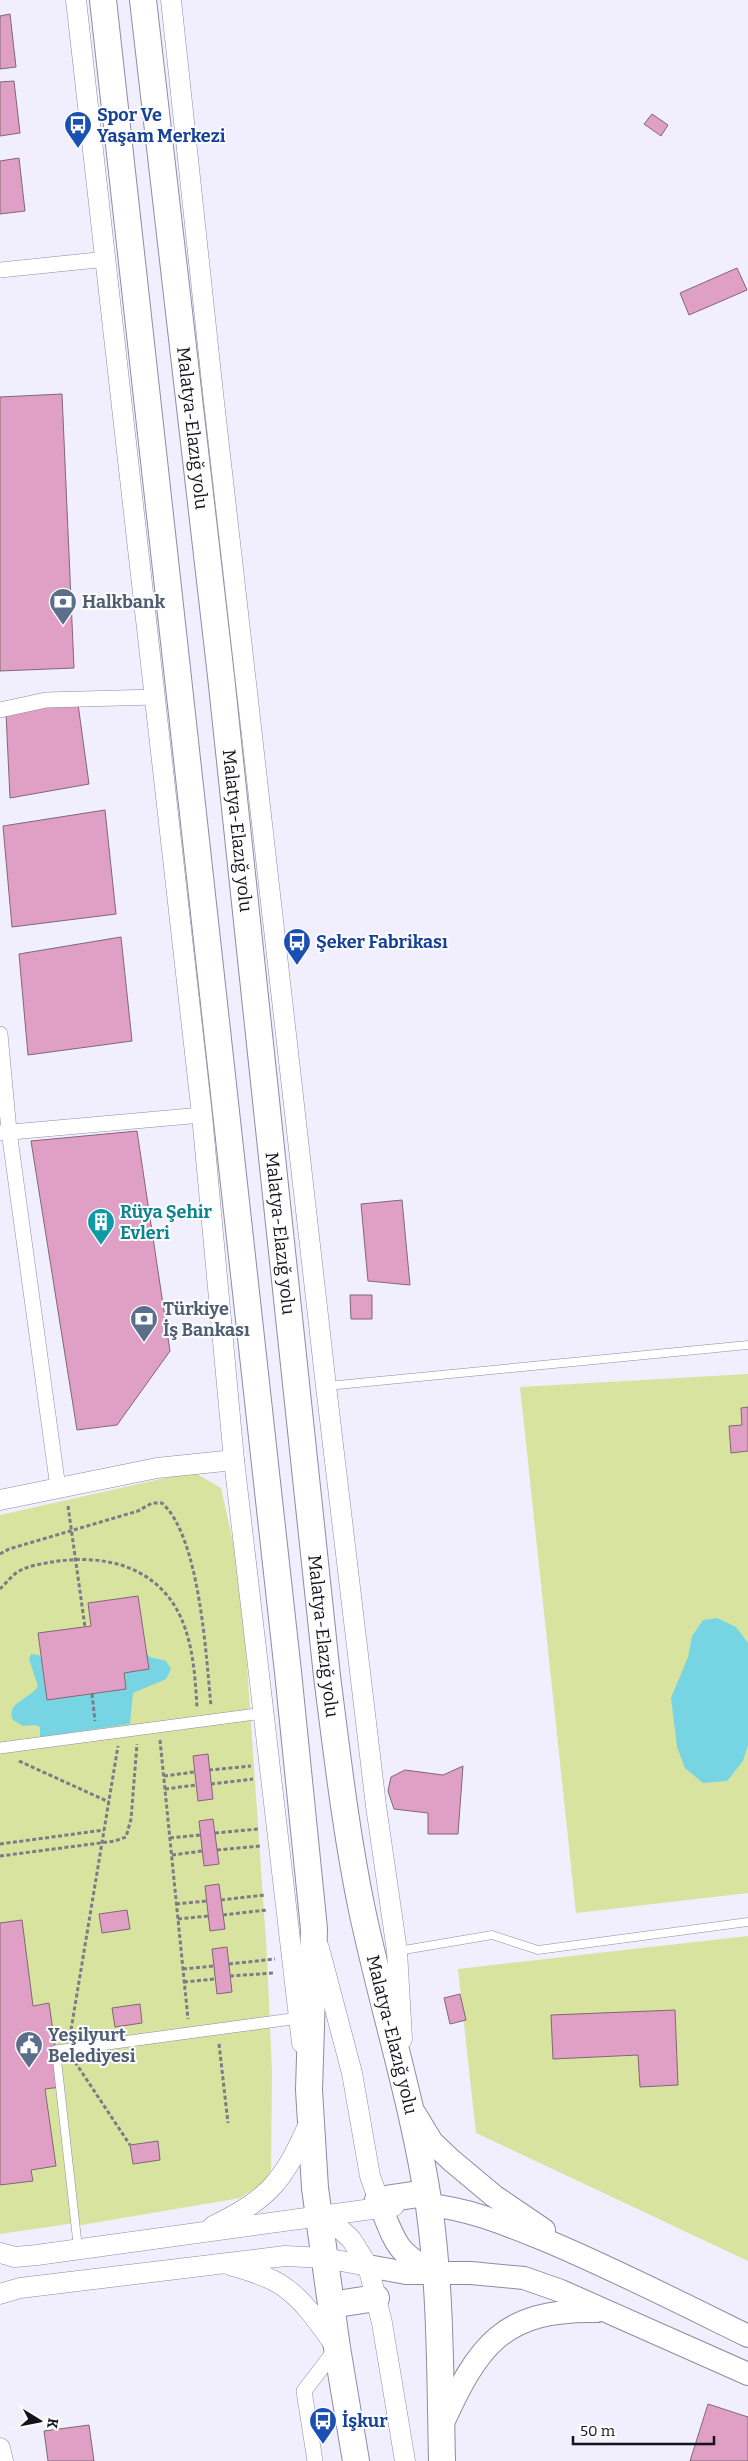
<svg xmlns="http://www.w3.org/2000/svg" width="748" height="2461" viewBox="0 0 748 2461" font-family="Bitter,serif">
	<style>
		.green { fill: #d9e3a0 }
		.water { fill: #77d5e3 }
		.building { fill: #e09fc5; stroke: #7f6875 }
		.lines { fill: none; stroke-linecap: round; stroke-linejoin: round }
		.service-casing { stroke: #908ba3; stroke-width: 9 }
		.pedestrian-casing { stroke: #908ba3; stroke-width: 12 }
		.minor-casing { stroke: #908ba3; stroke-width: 16 }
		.tertiary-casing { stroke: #908ba3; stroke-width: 21 }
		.secondary-casing { stroke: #908ba3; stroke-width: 24 }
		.trunk-casing { stroke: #908ba3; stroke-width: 28 }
		.path { stroke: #7d7b87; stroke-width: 3; stroke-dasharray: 4 2.5; stroke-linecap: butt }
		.service { stroke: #fff; stroke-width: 8 }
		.pedestrian { stroke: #fff; stroke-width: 11 }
		.minor { stroke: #fff; stroke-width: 15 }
		.tertiary { stroke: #fff; stroke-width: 20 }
		.secondary { stroke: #fff; stroke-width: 22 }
		.trunk { stroke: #fff; stroke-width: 26 }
		.labels { text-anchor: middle; stroke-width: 4; stroke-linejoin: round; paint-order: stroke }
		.transit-label { font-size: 18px; font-weight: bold; fill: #164399; stroke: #fdfdfd; text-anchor: start }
		.street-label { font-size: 18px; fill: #14121b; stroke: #fdfdfd }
		.service-label { font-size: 18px; font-weight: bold; fill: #4e5e75; stroke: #fdfdfd; text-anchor: start }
		.culture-label { font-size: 18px; font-weight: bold; fill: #0d838f; stroke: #fdfdfd; text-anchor: start }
	</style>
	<rect width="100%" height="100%" fill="#f1eefd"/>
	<!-- green -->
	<g class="green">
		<polygon points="748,1374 748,1893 576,1913 520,1387"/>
		<polygon points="197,1474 221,1488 241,1578 267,1956 272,2072 271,2171 263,2183 240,2198 76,2226 75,2223 0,2234 0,1515 174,1476"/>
		<polygon points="748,1936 748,2261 476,2133 458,1969"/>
	</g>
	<!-- water -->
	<g class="water">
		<polygon points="717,1618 736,1627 748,1643 748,1745 743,1761 727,1781 703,1783 685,1768 677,1747 671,1698 688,1657 692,1636 703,1620"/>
		<path d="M146,1652l4,5 16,4 5,8 -5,10 -33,14 -3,31 -90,13v-10l-5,-2 -12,1 -10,-6c-8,-18 18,-21 25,-34l-9,-27 2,-5 8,1 2,3 6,42 79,-11 -2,-16 25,-4z"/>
	</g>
	<!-- building -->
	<g class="building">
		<polygon points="10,14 16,67 0,69 0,16"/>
		<polygon points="14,81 20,133 0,136 0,82"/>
		<polygon points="652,114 668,125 661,136 644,124"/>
		<polygon points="19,158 25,211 0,214 0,161"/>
		<polygon points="737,268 747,290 689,315 680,293"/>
		<polygon points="62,394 74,668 0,671 0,397"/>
		<polygon points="78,704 89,784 10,798 6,713 33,706"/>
		<polygon points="105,810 116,914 12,927 3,826"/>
		<polygon points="121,937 132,1041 28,1055 19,954"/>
		<polygon points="137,1131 170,1351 117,1425 77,1430 31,1141"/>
		<polygon points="402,1200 410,1285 368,1281 361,1204"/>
		<polygon points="350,1295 372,1295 372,1319 351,1319"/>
		<polygon points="748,1407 748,1451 731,1453 729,1426 742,1425 741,1408"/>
		<polygon points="138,1596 149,1669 124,1673 126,1689 47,1700 38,1633 91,1626 88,1603"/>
		<polygon points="208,1754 213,1799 198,1801 193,1756"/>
		<polygon points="463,1766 458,1834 428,1834 428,1813 394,1809 388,1791 391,1777 405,1770 443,1775"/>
		<polygon points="213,1819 219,1864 204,1866 199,1821"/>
		<polygon points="219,1884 225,1929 210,1931 205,1886"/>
		<polygon points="127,1910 130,1929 102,1933 99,1914"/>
		<polygon points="22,1920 33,2006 49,2003 61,2087 45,2089 56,2166 31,2170 33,2181 0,2185 0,1923"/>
		<polygon points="227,1947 232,1992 217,1994 212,1949"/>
		<polygon points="460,1994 466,2020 450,2024 444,1998"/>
		<polygon points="140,2004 142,2023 115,2027 112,2008"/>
		<polygon points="675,2010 678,2085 640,2087 638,2055 553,2059 551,2015"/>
		<polygon points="158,2141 160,2160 133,2164 130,2145"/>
		<polygon points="708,2404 748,2417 748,2461 690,2461"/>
		<polygon points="89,2425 94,2461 48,2461 44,2431"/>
	</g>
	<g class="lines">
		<defs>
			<g id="service">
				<polyline points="327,1386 748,1345"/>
				<polyline points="398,1951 492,1935 538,1950 748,1922"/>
				<polyline points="56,2051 78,2248"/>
			</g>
			<g id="pedestrian">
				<polyline points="0,1748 263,1713"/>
				<polyline points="56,2051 299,2018"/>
			</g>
			<g id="minor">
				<polyline points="0,270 107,259"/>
				<polyline points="0,710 46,700 155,697"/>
				<polyline points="0,1034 9,1131 58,1488"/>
				<polyline points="0,1133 202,1115"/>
				<polyline points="315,2461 304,2391 337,2348"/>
			</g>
			<g id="tertiary">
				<polyline points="76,0 202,1115 234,1460 302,2043"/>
				<polyline points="171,0 213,393 326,1386 376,1806 397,1951 402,2039"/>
				<polyline points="0,1500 157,1468 234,1460"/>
				<polyline points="319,1948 352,2073 370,2176 381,2207"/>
				<polyline points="318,2216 339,2228 351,2239 368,2266 382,2323 405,2461"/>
				<path d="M213,2226c58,-27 72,-48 97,-105"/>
				<polyline points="0,2253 15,2257 37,2255 394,2206"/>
				<path d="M230,2265c16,5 33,9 48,18 24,14 42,41 58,64"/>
				<polyline points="0,2294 20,2288 285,2256 325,2258 368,2266"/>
				<polyline points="0,2448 3,2461"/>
			</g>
			<g id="secondary">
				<polyline points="415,2114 432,2142 451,2160 494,2196 544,2230"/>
				<path d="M429,2205c41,4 78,20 116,35 69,29 136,63 203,96"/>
				<path d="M381,2207c15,38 16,45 53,66"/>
				<polyline points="368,2266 406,2273 471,2273 524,2278 561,2291 748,2374"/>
				<path d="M442,2425c36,-79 60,-116 155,-114"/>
			</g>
			<g id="trunk">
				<polyline points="103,0 288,1672 314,1929 309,2090 315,2188 337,2348 356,2461"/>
				<path id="s1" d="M143,0l78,676 106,1000c10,78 19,157 35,234 21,99 52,195 67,296 12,87 11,168 13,255"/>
				<polyline points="378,2200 426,2193"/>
				<polyline points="331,2305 376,2298"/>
			</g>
		</defs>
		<!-- service casing -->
		<use href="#service" class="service-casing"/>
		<!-- pedestrian casing -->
		<use href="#pedestrian" class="pedestrian-casing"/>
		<!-- minor casing -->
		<use href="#minor" class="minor-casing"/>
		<!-- tertiary casing -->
		<use href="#tertiary" class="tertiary-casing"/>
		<!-- secondary casing -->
		<use href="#secondary" class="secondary-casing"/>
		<!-- trunk casing -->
		<use href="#trunk" class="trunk-casing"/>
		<!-- path -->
		<g class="path">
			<polyline points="68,1506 85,1627"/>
			<path d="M0,1554l9,-5 129,-38 14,-8h10c38,34 44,153 49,203"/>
			<path d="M0,1589c5,-5 10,-11 16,-16 10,-7 24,-9 36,-11 48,-8 98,2 124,46 17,30 19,66 21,100"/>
			<polyline points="92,1694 95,1721"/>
			<polyline points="160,1740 188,2019"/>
			<polyline points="19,1761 109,1802"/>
			<polyline points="209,1770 251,1766"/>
			<polyline points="164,1776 194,1772"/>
			<polyline points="211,1784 253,1779"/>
			<polyline points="165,1789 196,1785"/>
			<polyline points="215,1833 258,1829"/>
			<polyline points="170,1838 200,1835"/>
			<polyline points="0,1844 104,1830"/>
			<polyline points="217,1850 260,1846"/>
			<polyline points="172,1855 202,1851"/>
			<polyline points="0,1856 115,1841 126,1837 131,1819 137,1744"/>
			<polyline points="221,1900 265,1895"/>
			<polyline points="176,1904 206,1901"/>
			<polyline points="223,1915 267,1910"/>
			<polyline points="178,1919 208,1916"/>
			<polyline points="229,1964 275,1959"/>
			<polyline points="183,1969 214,1966"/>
			<polyline points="230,1976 274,1973"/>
			<polyline points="184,1982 215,1979"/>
			<polyline points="70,2036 118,1746"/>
			<polyline points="219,2044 228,2123"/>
			<polyline points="75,2062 130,2145"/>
		</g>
		<!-- service -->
		<use href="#service" class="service"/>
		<!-- pedestrian -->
		<use href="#pedestrian" class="pedestrian"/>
		<!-- minor -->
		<use href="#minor" class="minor"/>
		<!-- tertiary -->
		<use href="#tertiary" class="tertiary"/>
		<!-- secondary -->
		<use href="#secondary" class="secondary"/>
		<!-- trunk -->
		<use href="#trunk" class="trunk"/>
	</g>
	<!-- icons -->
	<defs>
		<symbol id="bus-pin" viewBox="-11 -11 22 30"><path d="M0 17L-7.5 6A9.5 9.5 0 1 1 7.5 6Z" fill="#1a4fb4" stroke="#fdfdfd"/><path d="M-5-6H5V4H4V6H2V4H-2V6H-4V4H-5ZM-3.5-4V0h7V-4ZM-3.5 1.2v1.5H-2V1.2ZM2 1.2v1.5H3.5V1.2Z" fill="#fff"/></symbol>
		<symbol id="bank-pin" viewBox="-11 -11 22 30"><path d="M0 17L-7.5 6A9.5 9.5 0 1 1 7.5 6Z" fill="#5c6f8a" stroke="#fdfdfd"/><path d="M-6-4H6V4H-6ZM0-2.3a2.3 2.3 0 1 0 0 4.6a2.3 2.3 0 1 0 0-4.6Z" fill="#fff"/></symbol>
		<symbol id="building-pin" viewBox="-11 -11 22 30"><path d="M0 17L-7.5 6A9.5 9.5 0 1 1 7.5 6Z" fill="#0f9aa8" stroke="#fdfdfd"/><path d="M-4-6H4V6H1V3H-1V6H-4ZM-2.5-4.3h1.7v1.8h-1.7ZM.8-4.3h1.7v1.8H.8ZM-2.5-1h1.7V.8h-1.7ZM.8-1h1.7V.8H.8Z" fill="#fff"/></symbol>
		<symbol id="civic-pin" viewBox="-11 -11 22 30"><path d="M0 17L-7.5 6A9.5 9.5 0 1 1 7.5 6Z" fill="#5c6f8a" stroke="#fdfdfd"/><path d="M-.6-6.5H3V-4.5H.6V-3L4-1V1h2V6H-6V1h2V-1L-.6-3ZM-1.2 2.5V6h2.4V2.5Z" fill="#fff"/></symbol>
	</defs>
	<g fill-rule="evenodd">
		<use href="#bus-pin" x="62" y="109" width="32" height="43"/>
		<use href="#bank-pin" x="47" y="586" width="32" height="43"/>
		<use href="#bus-pin" x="281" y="926" width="32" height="43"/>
		<use href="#building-pin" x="85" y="1206" width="32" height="43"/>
		<use href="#bank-pin" x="128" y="1303" width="32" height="43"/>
		<use href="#civic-pin" x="13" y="2029" width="32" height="43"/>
		<use href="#bus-pin" x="307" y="2405" width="32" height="43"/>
	</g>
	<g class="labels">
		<!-- transit labels -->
		<g class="transit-label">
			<text x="97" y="121">Spor Ve<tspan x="97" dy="21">Yaşam Merkezi</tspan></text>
			<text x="316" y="948">Şeker Fabrikası</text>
			<text x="342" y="2427">İşkur</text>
		</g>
		<!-- street labels -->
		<g class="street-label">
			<text dy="6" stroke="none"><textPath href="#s1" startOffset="431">Malatya-Elazığ yolu</textPath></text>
			<text dy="6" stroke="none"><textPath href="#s1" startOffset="836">Malatya-Elazığ yolu</textPath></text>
			<text dy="6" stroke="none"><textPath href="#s1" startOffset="1241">Malatya-Elazığ yolu</textPath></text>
			<text dy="6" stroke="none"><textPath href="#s1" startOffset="1646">Malatya-Elazığ yolu</textPath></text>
			<text dy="6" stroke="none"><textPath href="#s1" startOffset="2051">Malatya-Elazığ yolu</textPath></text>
		</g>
		<!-- service labels -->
		<g class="service-label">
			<text x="82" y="608">Halkbank</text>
			<text x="163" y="1315">Türkiye<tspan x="163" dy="21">İş Bankası</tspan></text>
			<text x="48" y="2041">Yeşilyurt<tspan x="48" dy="21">Belediyesi</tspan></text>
		</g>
		<!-- culture labels -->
		<g class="culture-label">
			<text x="120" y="1218">Rüya Şehir<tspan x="120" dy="21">Evleri</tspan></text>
		</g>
	</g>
	<!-- north arrow -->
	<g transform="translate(40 2421) rotate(100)" stroke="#fdfdfd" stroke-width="4" paint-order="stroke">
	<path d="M0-4L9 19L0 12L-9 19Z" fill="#14121b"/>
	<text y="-8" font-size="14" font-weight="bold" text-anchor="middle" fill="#14121b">K</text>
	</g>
	<!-- scale -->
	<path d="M573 2436v8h141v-8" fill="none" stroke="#14121b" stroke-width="2.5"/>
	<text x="580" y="2436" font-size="15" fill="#14121b" stroke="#fdfdfd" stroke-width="4" paint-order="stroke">50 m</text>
</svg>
